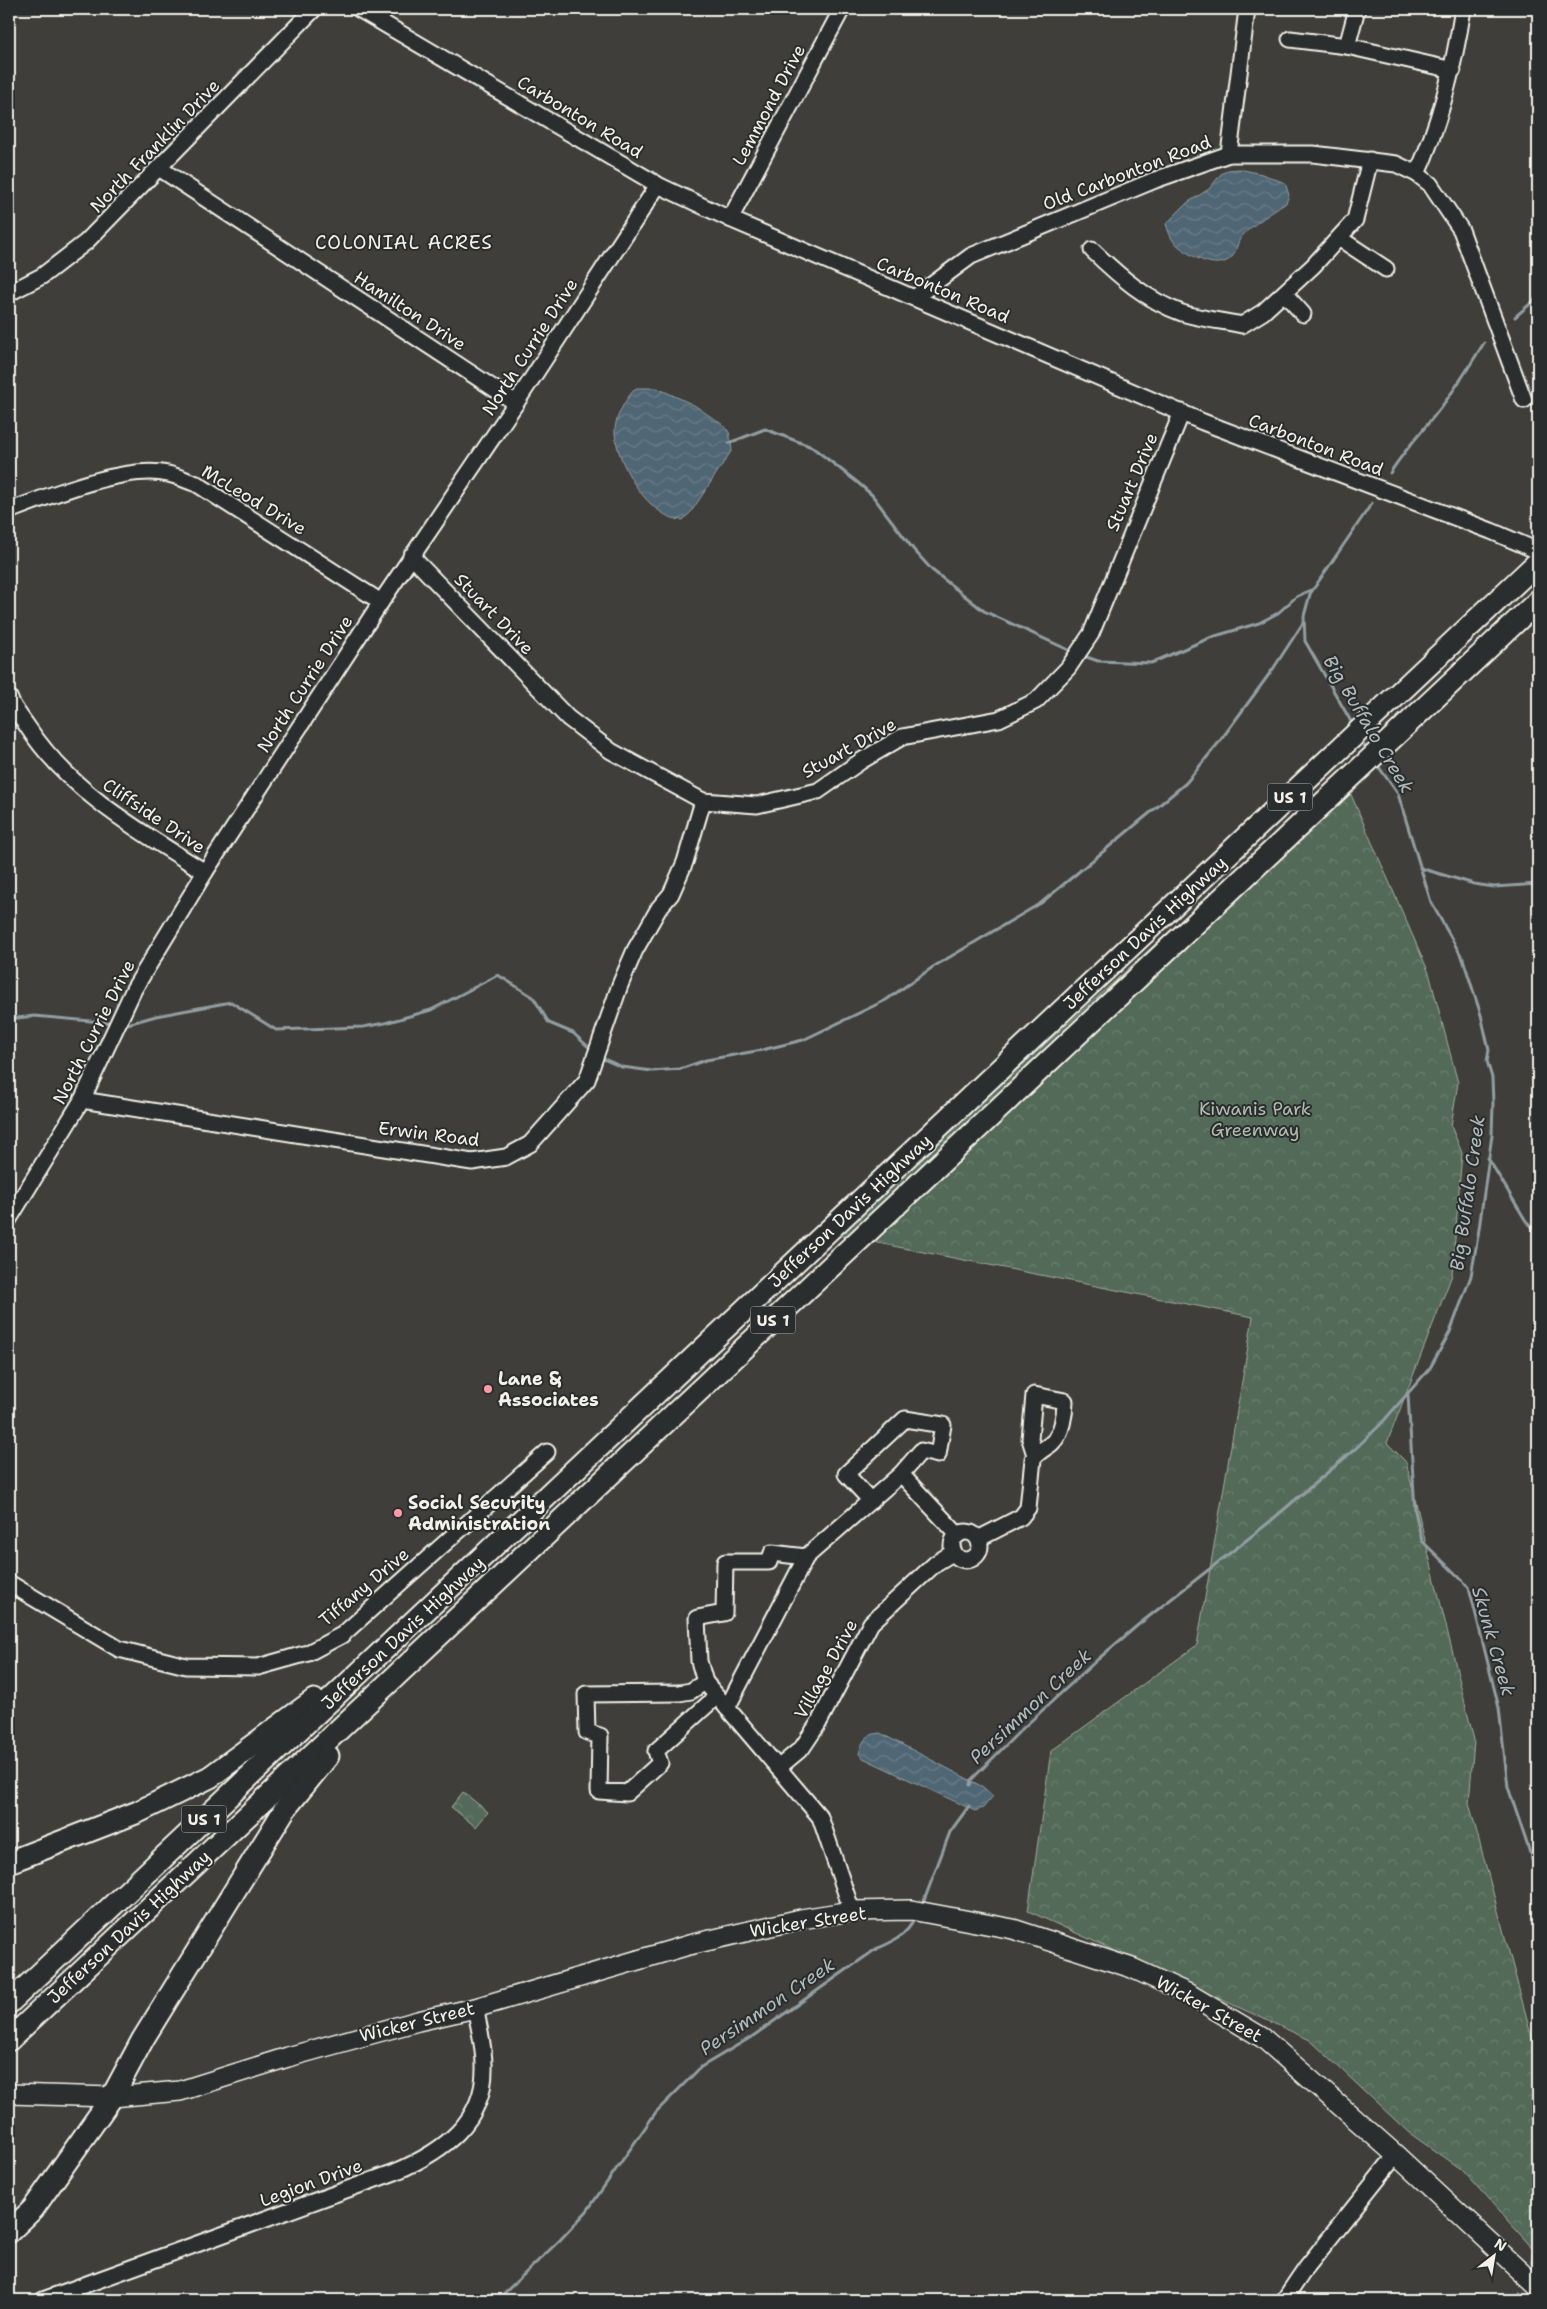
<svg xmlns="http://www.w3.org/2000/svg" width="1547" height="2309" viewBox="0 0 1547 2309" font-family="'Shantell Sans',sans-serif">
	<style>
		.forest { fill: url(#forest-crowns); stroke: #a3aea0 }
		.water { fill: url(#water-waves); stroke: #929ea2 }
		.lines { fill: none; stroke-linecap: round; stroke-linejoin: round }
		.stream { stroke: #929ea2; stroke-width: 3 }
		.minor-casing { stroke: #f4f1e8; stroke-width: 19 }
		.major-casing { stroke: #f4f1e8; stroke-width: 22 }
		.highway-casing { stroke: #f4f1e8; stroke-width: 25 }
		.minor { stroke: #2a2d2e; stroke-width: 15 }
		.major { stroke: #2a2d2e; stroke-width: 19 }
		.highway { stroke: #2a2d2e; stroke-width: 21 }
		.poi-dot { fill: #ff9aa2; stroke: #2a2d2e; stroke-width: 2 }
		.labels { text-anchor: middle; stroke-width: 4; stroke-linejoin: round; paint-order: stroke }
		.shield { fill: #2a2d2e; stroke: #b7b6b0; stroke-width: 1 }
		.shield-label { font-size: 16px; font-weight: bold; fill: #f4f1e8 }
		.street-label { font-size: 18px; fill: #f4f1e8; stroke: #2a2d2e }
		.park-label { font-size: 18px; fill: #b3bbae; stroke: #2a2d2e }
		.poi-label { font-size: 18px; font-weight: bold; fill: #f4f1e8; stroke: #2a2d2e; text-anchor: start }
		.neighbourhood-label { font-size: 19px; letter-spacing: 1px; fill: #f4f1e8; stroke: #2a2d2e }
		.water-label { font-size: 19px; font-style: italic; fill: #b2b9ba; stroke: #2a2d2e }
	</style>
	<defs>
		<pattern id="forest-crowns" width="20" height="18" patternUnits="userSpaceOnUse" patternTransform="scale(1.25)"><rect width="20" height="18" fill="#526a58"/><path d="M2 6a3 3 0 1 1 6 0M12 15a3 3 0 1 1 6 0" fill="none" stroke="#6c8070"/></pattern>
		<pattern id="water-waves" width="16" height="10" patternUnits="userSpaceOnUse" patternTransform="scale(1.25)"><rect width="16" height="10" fill="#506674"/><path d="M0 5q4-4 8 0t8 0" fill="none" stroke="#6a7c88"/></pattern>
	</defs>
	<rect width="100%" height="100%" fill="#3f3e3a"/>
	<filter id="ink" filterUnits="userSpaceOnUse"><feTurbulence type="fractalNoise" baseFrequency=".02" numOctaves="2"/><feDisplacementMap in="SourceGraphic" scale="10" xChannelSelector="R" yChannelSelector="G"/><feConvolveMatrix kernelMatrix="1 2 1 2 8 2 1 2 1" color-interpolation-filters="sRGB"/></filter>
	<g filter="url(#ink)">
		<!-- forest -->
		<g class="forest">
			<path d="M1342,774l87,199 29,110 -7,43 11,27 -10,122 -65,168 19,19 68,278 -5,63 69,257 -2,192 -73,-81 -55,-39 -98,-92 -282,-129 23,-160 146,-106 56,-328 -416,-82c167,-155 337,-307 505,-461z"/>
			<polygon points="463,1792 488,1812 476,1827 451,1807"/>
		</g>
		<!-- water -->
		<g class="water">
			<path d="M1239,169l23,5 23,9 4,12 -3,8c-14,10 -32,20 -44,33 -6,7 -5,18 -12,23 -16,12 -44,-5 -56,-17 -4,-5 -6,-12 -8,-18l21,-21 22,-14 12,-15 7,-4z"/>
			<path d="M636,388h21l37,17 29,20 6,7 3,18 -41,62 -8,8c-34,-1 -66,-56 -68,-87 -1,-15 11,-35 21,-45z"/>
			<path d="M880,1733l103,54 10,9 -10,12 -8,3 -112,-53 -4,-4c3,-13 7,-20 21,-21z"/>
		</g>
		<g class="lines">
			<!-- stream -->
			<g class="stream">
				<polyline points="1515,317 1538,297"/>
				<polyline points="729,443 765,429 812,447 857,482 872,495 913,549 932,570 984,611 1073,652"/>
				<path d="M1390,473c13,-21 29,-38 45,-58 19,-23 33,-47 49,-72"/>
				<polyline points="1081,655 1098,661 1151,663 1212,637 1259,623 1278,613 1296,597 1313,589"/>
				<polyline points="1353,725 1305,641 1304,616 1310,594 1372,503"/>
				<polyline points="1361,740 1368,752"/>
				<polyline points="1420,868 1474,884 1494,887 1538,884"/>
				<polyline points="9,1019 34,1016 113,1023"/>
				<polyline points="124,1025 156,1016 231,1002 276,1030 363,1027 385,1023 431,1010 498,975 533,997 549,1023 573,1033 593,1051"/>
				<polyline points="599,1057 622,1067 652,1071 680,1069 706,1060 762,1050 803,1040 886,1000 933,967 1041,903 1186,783 1220,741 1273,669 1303,623"/>
				<polyline points="1488,1158 1526,1221 1538,1232"/>
				<polyline points="1408,1395 1415,1511 1422,1541 1469,1587 1499,1708 1508,1787 1538,1877"/>
				<polyline points="970,1785 971,1780 1021,1730 1097,1660 1138,1625 1267,1524 1355,1449 1380,1425 1430,1368 1450,1332 1471,1276 1478,1236 1492,1135 1493,1103 1492,1078 1487,1061 1489,1050 1481,1015 1463,959 1431,902 1398,794 1376,763"/>
				<polyline points="922,1906 950,1832 969,1806"/>
				<polyline points="1532,2262 1538,2221"/>
				<path d="M497,2300l63,-60 27,-29 69,-99 45,-45 52,-31 123,-87c17,-7 30,-13 39,-31"/>
				<polyline points="1517,2300 1520,2293"/>
			</g>
			<defs>
				<g id="minor">
					<polyline points="359,9 658,185 730,219 1203,422 1491,531 1538,551"/>
					<polyline points="1290,39 1347,46 1453,70"/>
					<polyline points="1347,46 1357,9"/>
					<polyline points="1229,154 1247,9"/>
					<polyline points="159,168 516,403"/>
					<path d="M1417,174c24,-53 37,-108 46,-165"/>
					<polyline points="730,219 842,9"/>
					<polyline points="1339,238 1386,269"/>
					<path d="M1092,250c27,26 54,50 90,63 19,6 41,8 60,12l21,-13 50,-46 42,-46 15,-60"/>
					<polyline points="9,293 42,276 86,242 314,9"/>
					<polyline points="1284,293 1303,314"/>
					<polyline points="914,298 971,256 1155,180 1229,154 1313,154 1396,164 1417,174 1430,184 1461,230 1524,400"/>
					<path d="M9,511c39,-15 118,-47 159,-37 10,2 19,7 29,10l184,118"/>
					<polyline points="411,556 568,718 611,751 703,801 757,805 818,791 861,761 902,737 999,719 1036,701 1068,668 1091,634 1182,412"/>
					<path d="M9,697c3,10 12,20 18,29 43,66 112,105 178,146"/>
					<polyline points="82,1100 472,1162 506,1157 530,1144 587,1080 620,985 635,950 659,908 671,894 685,862 703,801"/>
					<polyline points="9,1219 82,1100 134,989 205,872 381,602 516,403 658,185"/>
					<polyline points="901,1474 958,1535"/>
					<circle cx="966" cy="1546" r="14"/>
					<path d="M978,1539l43,-22 7,-9 5,-49c4,-7 12,-10 19,-16 10,-9 13,-29 13,-42l-31,-6 -4,44 5,16"/>
					<polyline points="806,1557 772,1553 769,1562 725,1562 724,1613 697,1618 699,1661 705,1682 820,1817 852,1911"/>
					<polyline points="9,1583 119,1649 186,1666 258,1667 308,1653 342,1635 547,1452"/>
					<polyline points="705,1682 691,1691 679,1693 586,1694 587,1732 600,1736 599,1791 627,1793 660,1763 656,1751 717,1696"/>
					<polyline points="727,1708 806,1557 901,1474 921,1451 938,1455 943,1425 905,1419 846,1474 871,1501"/>
					<polyline points="778,1768 802,1748 818,1724 871,1623 936,1563 954,1552"/>
					<path d="M43,2300l352,-128c47,-20 91,-50 89,-107 0,-19 -5,-39 -9,-57"/>
					<polyline points="1284,2300 1305,2269 1396,2155"/>
				</g>
				<polyline id="major" points="9,2094 112,2097 180,2091 288,2057 418,2021 475,2008 689,1945 801,1919 852,1911 911,1910 1013,1929 1132,1968 1189,1994 1263,2038 1396,2155 1538,2287"/>
				<g id="highway">
					<polyline points="9,1862 138,1812 210,1777 314,1700"/>
					<polyline points="9,2003 1538,562"/>
					<polyline points="9,2040 1538,601"/>
					<polyline points="9,2232 33,2209 112,2097 143,2039 285,1809 328,1756"/>
				</g>
			</defs>
			<!-- minor casing -->
			<use href="#minor" class="minor-casing"/>
			<!-- major casing -->
			<use href="#major" class="major-casing"/>
			<!-- highway casing -->
			<use href="#highway" class="highway-casing"/>
			<!-- minor -->
			<use href="#minor" class="minor"/>
			<!-- major -->
			<use href="#major" class="major"/>
			<!-- highway -->
			<use href="#highway" class="highway"/>
		</g>
	</g>
	<!-- markers -->
	<g class="poi-dot">
		<circle cx="488" cy="1389" r="5"/>
		<circle cx="398" cy="1513" r="5"/>
	</g>
	<g class="labels">
		<!-- shield labels -->
		<g class="shield">
			<rect x="1267.5" y="783.5" width="45" height="27" rx="4"/>
			<rect x="750.5" y="1306.5" width="45" height="27" rx="4"/>
			<rect x="181.5" y="1805.5" width="45" height="27" rx="4"/>
		</g>
		<g class="shield-label">
			<text x="1290" y="803">US 1</text>
			<text x="773" y="1326">US 1</text>
			<text x="204" y="1825">US 1</text>
		</g>
		<!-- street labels -->
		<g class="street-label">
			<text transform="translate(769 105) rotate(-62)" y="6">Lemmond Drive</text>
			<text transform="translate(580 117) rotate(31)" y="6">Carbonton Road</text>
			<text transform="translate(155 146) rotate(-46)" y="6">North Franklin Drive</text>
			<text transform="translate(1127 173) rotate(-21)" y="6">Old Carbonton Road</text>
			<text transform="translate(943 290) rotate(23)" y="6">Carbonton Road</text>
			<text transform="translate(410 311) rotate(33)" y="6">Hamilton Drive</text>
			<text transform="translate(530 347) rotate(-57)" y="6">North Currie Drive</text>
			<text transform="translate(1316 445) rotate(21)" y="6">Carbonton Road</text>
			<text transform="translate(1132 482) rotate(-67)" y="6">Stuart Drive</text>
			<text transform="translate(254 500) rotate(31)" y="6">McLeod Drive</text>
			<text transform="translate(494 614) rotate(46)" y="6">Stuart Drive</text>
			<text transform="translate(305 684) rotate(-57)" y="6">North Currie Drive</text>
			<text transform="translate(849 748) rotate(-29)" y="6">Stuart Drive</text>
			<text transform="translate(154 816) rotate(34)" y="6">Cliffside Drive</text>
			<text transform="translate(1145 933) rotate(-43)" y="6">Jefferson Davis Highway</text>
			<text transform="translate(94 1032) rotate(-63)" y="6">North Currie Drive</text>
			<text transform="translate(429 1134) rotate(7)" y="6">Erwin Road</text>
			<text transform="translate(850 1211) rotate(-43)" y="6">Jefferson Davis Highway</text>
			<text transform="translate(364 1587) rotate(-40)" y="6">Tiffany Drive</text>
			<text transform="translate(403 1633) rotate(-43)" y="6">Jefferson Davis Highway</text>
			<text transform="translate(826 1669) rotate(-61)" y="6">Village Drive</text>
			<text transform="translate(808 1922) rotate(-9)" y="6">Wicker Street</text>
			<text transform="translate(129 1927) rotate(-43)" y="6">Jefferson Davis Highway</text>
			<text transform="translate(1209 2009) rotate(29)" y="6">Wicker Street</text>
			<text transform="translate(417 2022) rotate(-14)" y="6">Wicker Street</text>
			<text transform="translate(311 2183) rotate(-20)" y="6">Legion Drive</text>
		</g>
		<!-- park labels -->
		<g class="park-label">
			<text x="1255" y="1115">Kiwanis Park<tspan x="1255" dy="21">Greenway</tspan></text>
		</g>
		<!-- poi labels -->
		<g class="poi-label">
			<text x="498" y="1385">Lane &amp;<tspan x="498" dy="21">Associates</tspan></text>
			<text x="408" y="1509">Social Security<tspan x="408" dy="21">Administration</tspan></text>
		</g>
		<!-- neighbourhood labels -->
		<g class="neighbourhood-label">
			<text x="404" y="249">COLONIAL ACRES</text>
		</g>
		<!-- water labels -->
		<g class="water-label">
			<text transform="translate(1369 724) rotate(59)" y="7">Big Buffalo Creek</text>
			<text transform="translate(1467 1193) rotate(-82)" y="7">Big Buffalo Creek</text>
			<text transform="translate(1494 1641) rotate(74)" y="7">Skunk Creek</text>
			<text transform="translate(1030 1706) rotate(-43)" y="7">Persimmon Creek</text>
			<text transform="translate(767 2006) rotate(-34)" y="7">Persimmon Creek</text>
		</g>
	</g>
	<!-- margin -->
	<rect width="1547" height="2309" fill="none" stroke="#2a2d2e" stroke-width="30"/>
	<rect x="15" y="15" width="1517" height="2279" fill="none" stroke="#f4f1e8" stroke-width="2" filter="url(#ink)"/>
	<!-- north arrow -->
	<g transform="translate(1494 2256) rotate(31)" stroke="#2a2d2e" stroke-width="4" paint-order="stroke">
	<path d="M0-4L9 19L0 12L-9 19Z" fill="#f4f1e8"/>
	<text y="-8" font-size="14" font-weight="bold" text-anchor="middle" fill="#f4f1e8">N</text>
	</g>
</svg>
